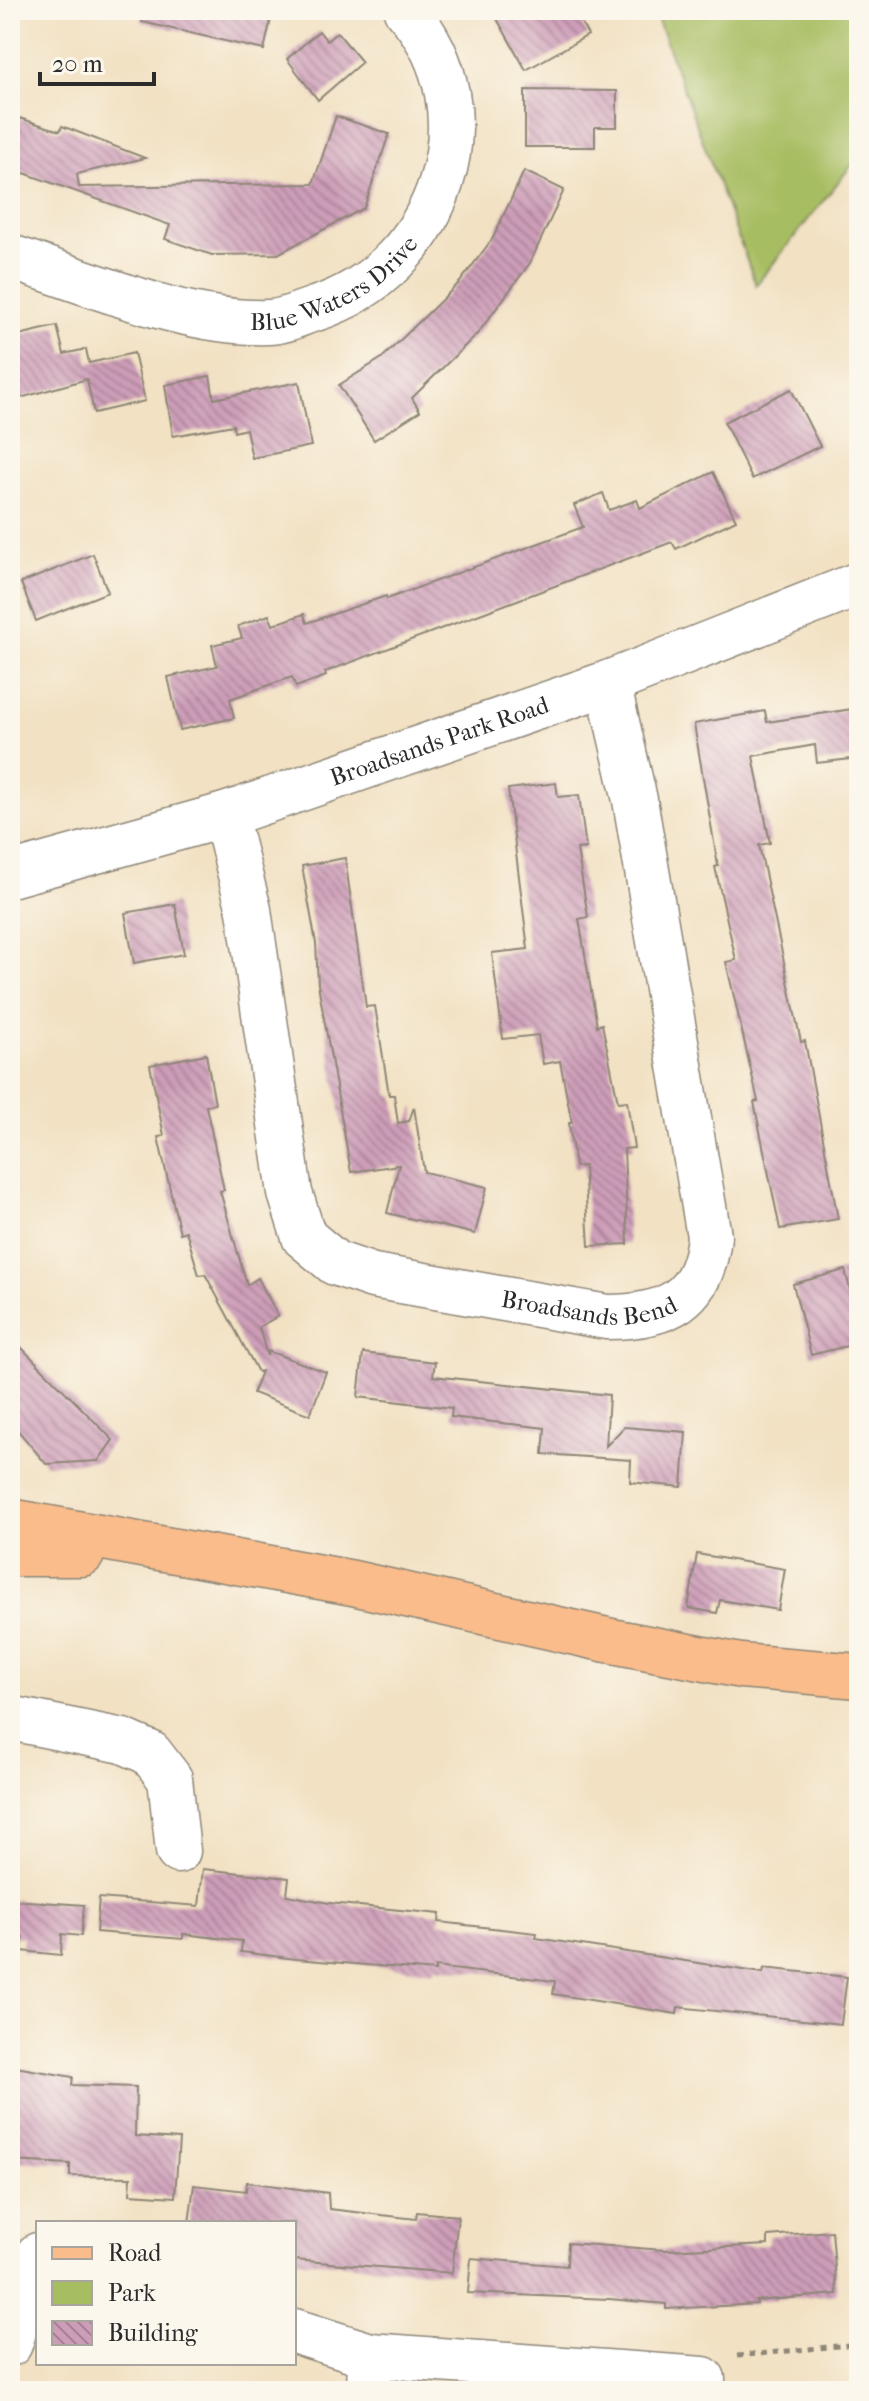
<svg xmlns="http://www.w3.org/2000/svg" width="869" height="2401" viewBox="0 0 869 2401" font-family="'IM FELL French Canon',serif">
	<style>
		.green { fill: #a7bd62; stroke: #697446; stroke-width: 2 }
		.building { fill: url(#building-back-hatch) }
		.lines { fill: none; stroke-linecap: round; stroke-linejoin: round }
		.minor-casing { stroke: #8e8677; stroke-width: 47 }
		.major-casing { stroke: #8e8677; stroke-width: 47 }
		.path { stroke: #8e8677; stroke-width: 5; stroke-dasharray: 6 6; stroke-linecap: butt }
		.minor { stroke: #fff; stroke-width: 44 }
		.major { stroke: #f9bc8a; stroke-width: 44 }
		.labels { text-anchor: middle; stroke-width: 8; stroke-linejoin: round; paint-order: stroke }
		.street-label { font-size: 24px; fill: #2b2b2b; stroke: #fbf7ec }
	</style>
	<defs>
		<pattern id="building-back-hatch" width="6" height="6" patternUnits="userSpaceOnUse" patternTransform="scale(2)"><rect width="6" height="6" fill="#cd9db8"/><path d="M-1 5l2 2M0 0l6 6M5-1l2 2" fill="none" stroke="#a78096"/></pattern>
	</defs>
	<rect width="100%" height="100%" fill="#fbf7ec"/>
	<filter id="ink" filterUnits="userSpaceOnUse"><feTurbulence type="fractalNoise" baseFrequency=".0125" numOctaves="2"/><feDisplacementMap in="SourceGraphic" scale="16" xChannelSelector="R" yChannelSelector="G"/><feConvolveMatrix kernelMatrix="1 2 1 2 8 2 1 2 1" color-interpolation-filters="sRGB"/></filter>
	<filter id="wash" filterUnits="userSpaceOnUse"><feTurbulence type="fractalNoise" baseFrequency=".006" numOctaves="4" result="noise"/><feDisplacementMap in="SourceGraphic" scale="32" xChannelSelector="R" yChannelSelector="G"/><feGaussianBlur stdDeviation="1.8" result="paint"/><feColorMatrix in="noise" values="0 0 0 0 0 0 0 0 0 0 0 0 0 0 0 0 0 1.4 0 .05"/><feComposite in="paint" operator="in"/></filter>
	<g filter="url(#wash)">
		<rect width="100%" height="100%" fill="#f2e1c3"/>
		<!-- green -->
		<polygon class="green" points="654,10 859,10 859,156 756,285"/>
		<g id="blocks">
			<!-- building -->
			<g class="building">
				<polygon points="143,10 273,10 264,50 142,22"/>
				<polygon points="492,10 574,10 588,35 526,70"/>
				<polygon points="319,31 327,41 337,32 362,62 318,100 287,59"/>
				<polygon points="525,90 617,91 617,127 595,127 595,147 525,147"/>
				<polygon points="10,115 60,131 62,126 145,158 77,174 79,187 313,184 336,116 389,134 364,208 278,254 212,255 165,239 170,225 10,168"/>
				<polygon points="524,171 564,190 530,263 478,333 412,398 420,411 374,440 339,385 382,358 460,282 493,238"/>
				<polygon points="57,326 64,354 86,349 89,363 134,353 145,401 94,413 87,379 10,401 10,337"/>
				<polygon points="210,376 214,399 299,382 311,446 252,458 246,429 234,432 233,425 173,436 165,385"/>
				<polygon points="791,389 820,446 752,479 724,422"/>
				<polygon points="713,472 736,520 676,549 672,542 325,672 326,676 296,687 292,677 230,699 234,718 180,730 168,677 217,666 212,645 242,638 238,626 269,615 273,625 304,614 307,623 386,596 387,599 583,527 574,505 603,493 609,510 637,500 640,508"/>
				<polygon points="93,554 108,592 36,621 21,583"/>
				<polygon points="859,708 859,758 817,763 815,745 753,756 770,843 759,845 801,1042 805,1041 838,1219 780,1229 754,1102 758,1101 726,962 736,960 715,867 718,866 694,724 765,711 767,722"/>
				<polygon points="556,783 558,797 579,795 586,848 577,849 588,917 579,919 597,1026 602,1024 618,1102 627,1101 634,1148 624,1149 628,1244 589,1246 584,1166 575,1167 569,1123 572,1123 560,1061 543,1064 538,1035 503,1039 492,953 528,949 508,789"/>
				<polygon points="345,858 366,1007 375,1006 389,1095 394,1095 398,1123 409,1121 414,1107 424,1172 487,1187 475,1234 387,1213 399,1165 351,1172 318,984 316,943 302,866"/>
				<polygon points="175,904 184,954 134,963 125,913"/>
				<polygon points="206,1054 215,1104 206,1106 224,1190 220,1191 247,1285 258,1278 278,1316 259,1327 267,1356 268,1351 326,1372 310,1415 253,1393 261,1371 258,1372 205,1274 199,1275 186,1231 180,1233 158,1137 164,1136 150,1065"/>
				<polygon points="845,1270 859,1324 859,1343 811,1355 793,1284"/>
				<polygon points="10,1336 113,1440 98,1461 46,1464 10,1421"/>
				<polygon points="363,1353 435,1362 433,1376 609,1395 606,1446 624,1427 686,1432 682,1487 630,1482 631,1460 543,1454 545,1428 451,1417 452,1408 358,1397"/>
				<polygon points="697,1554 785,1569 778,1610 720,1600 717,1613 688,1608"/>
				<polygon points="203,1869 289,1878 287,1895 329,1903 440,1914 439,1922 537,1933 536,1938 763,1973 764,1968 847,1977 841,2024 678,2007 677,2014 553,1994 555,1981 435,1967 435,1971 296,1959 241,1952 242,1941 183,1934 183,1939 96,1932 99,1898 199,1906"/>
				<polygon points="13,1900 84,1905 81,1936 62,1934 61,1955 22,1951 23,1937 10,1936"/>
				<polygon points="10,2066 73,2077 72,2085 136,2087 135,2136 179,2139 175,2197 130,2194 131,2177 70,2176 70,2164 10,2161"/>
				<polygon points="247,2182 328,2193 329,2209 416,2219 417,2212 458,2216 452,2273 294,2260 294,2223 189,2223 194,2185 246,2191"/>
				<polygon points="832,2231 837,2294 756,2301 757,2304 666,2309 666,2304 609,2299 468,2293 471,2258 567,2266 568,2243 665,2250 768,2245 768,2236"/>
			</g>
		</g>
	</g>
	<g filter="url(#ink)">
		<use href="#blocks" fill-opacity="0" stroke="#8e8677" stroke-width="2"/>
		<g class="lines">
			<defs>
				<g id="minor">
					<path id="s1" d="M10,257c79,25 175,68 259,65 15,0 32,-9 46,-13 126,-40 180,-198 91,-299"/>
					<path id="s2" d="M225,815l24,95 41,283 14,44 31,26 38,13 234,41c60,0 96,-17 102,-81l-74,-436 -27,-117"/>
					<path id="s3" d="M10,875l215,-60 383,-132 251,-99"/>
					<polyline points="10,1718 123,1741 150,1753 170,1779 178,1851"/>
					<polyline points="294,2331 370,2355 369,2391"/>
					<polyline points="10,2344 38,2255"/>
					<polyline points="370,2355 703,2379"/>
				</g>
				<g id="major">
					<polyline points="10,1521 353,1583 607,1640 741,1666 859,1676"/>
					<polyline points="10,1554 82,1554"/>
				</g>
			</defs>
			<!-- minor casing -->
			<use href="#minor" class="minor-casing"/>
			<!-- major casing -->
			<use href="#major" class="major-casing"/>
			<!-- path -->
			<polyline class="path" points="737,2356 859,2344"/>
			<!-- minor -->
			<use href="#minor" class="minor"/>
			<!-- major -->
			<use href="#major" class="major"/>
		</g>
	</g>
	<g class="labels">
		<!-- street labels -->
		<g class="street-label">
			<text dy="8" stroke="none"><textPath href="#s1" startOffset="344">Blue Waters Drive</textPath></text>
			<text dy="8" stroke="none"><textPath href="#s3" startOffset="450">Broadsands Park Road</textPath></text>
			<text dy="8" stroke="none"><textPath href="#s2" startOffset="730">Broadsands Bend</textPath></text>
		</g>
	</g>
	<!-- margin -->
	<rect width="869" height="2401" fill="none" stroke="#fbf7ec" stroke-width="40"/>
	<!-- legend -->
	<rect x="36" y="2221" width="260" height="144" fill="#fbf7ec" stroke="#a8a59f" stroke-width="2"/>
	<rect x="52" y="2247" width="40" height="12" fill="#f9bc8a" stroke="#a8a59f" stroke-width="2"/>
	<text x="108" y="2261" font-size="24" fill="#2b2b2b">Road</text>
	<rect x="52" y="2281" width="40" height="24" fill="#a7bd62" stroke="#a8a59f" stroke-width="2"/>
	<text x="108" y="2301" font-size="24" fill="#2b2b2b">Park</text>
	<rect x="52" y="2321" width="40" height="24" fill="url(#building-back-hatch)" stroke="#a8a59f" stroke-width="2"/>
	<text x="108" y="2341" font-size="24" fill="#2b2b2b">Building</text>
	<!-- scale -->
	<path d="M40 72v12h114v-12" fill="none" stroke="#2b2b2b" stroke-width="4"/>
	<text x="52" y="72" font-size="24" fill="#2b2b2b" stroke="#fbf7ec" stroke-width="6" paint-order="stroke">20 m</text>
</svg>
